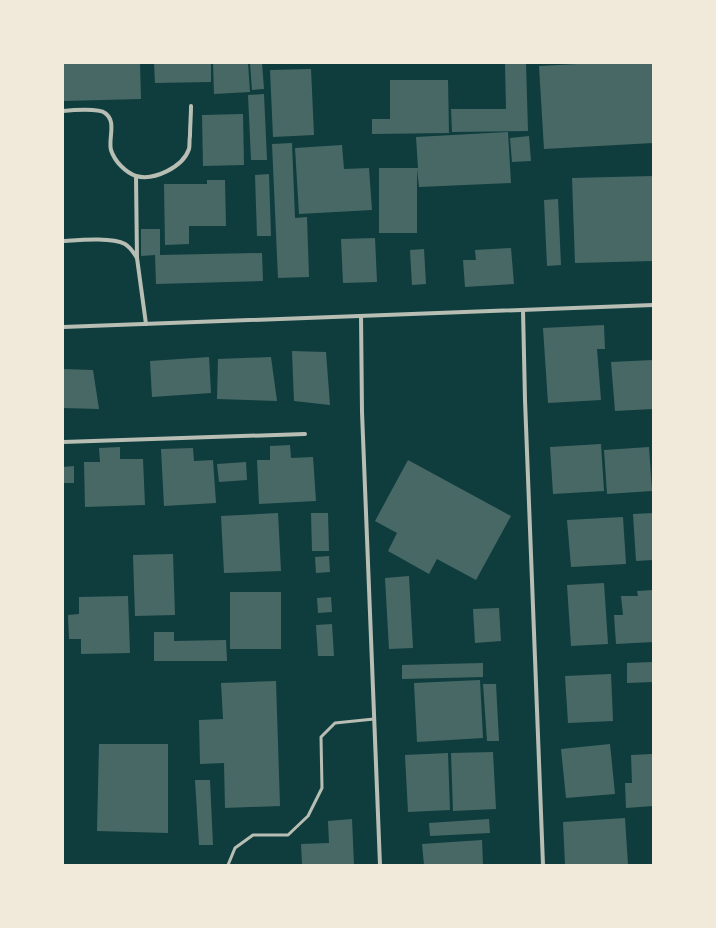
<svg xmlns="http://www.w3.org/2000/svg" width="716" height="928" viewBox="0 0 716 928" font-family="Poppins,sans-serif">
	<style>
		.building { fill: #486865 }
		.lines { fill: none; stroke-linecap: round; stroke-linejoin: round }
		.service { stroke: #b8beb3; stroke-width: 3 }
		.minor { stroke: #b8beb3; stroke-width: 4 }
	</style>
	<rect width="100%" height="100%" fill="#0f3d3e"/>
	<!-- building -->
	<g class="building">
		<polygon points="63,63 140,63 141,99 63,101"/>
		<polygon points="154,63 211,63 211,82 155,83"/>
		<polygon points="213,63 248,63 250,92 214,94"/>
		<polygon points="250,63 262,63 264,89 252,90"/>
		<polygon points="505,63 526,63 528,131 452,132 451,109 506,109"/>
		<polygon points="597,63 653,63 653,143 544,149 539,66"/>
		<polygon points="311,69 314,135 273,137 270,70"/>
		<polygon points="390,80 448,80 449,133 372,134 372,119 390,119"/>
		<polygon points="264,94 267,160 251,160 248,95"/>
		<polygon points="243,114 244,165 203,166 202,115"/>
		<polygon points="508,132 511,183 419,187 417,169 417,233 379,233 379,168 418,168 416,137"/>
		<polygon points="529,136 531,161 512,162 510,138"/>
		<polygon points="292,143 295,218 307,217 309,277 278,278 272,144"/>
		<polygon points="342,145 344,169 369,168 372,210 299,214 295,148"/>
		<polygon points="269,174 271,236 257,236 255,175"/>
		<polygon points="653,176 653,261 575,263 572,178"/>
		<polygon points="207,180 225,180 226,226 189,226 189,244 165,245 164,184 207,184"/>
		<polygon points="558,199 561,265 547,266 544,200"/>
		<polygon points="141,229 160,229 160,255 262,253 263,281 156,284 155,255 141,256"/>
		<polygon points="375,238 377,282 343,283 341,239"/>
		<polygon points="511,248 514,284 465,287 463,260 476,260 475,250"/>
		<polygon points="424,249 426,284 412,285 410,250"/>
		<polygon points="604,325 605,349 597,349 601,400 548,403 543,328"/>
		<polygon points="292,351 326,352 330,405 294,401"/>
		<polygon points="209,357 211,393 152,397 150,361"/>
		<polygon points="271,357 277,401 217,399 218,359"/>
		<polygon points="653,360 653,409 615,411 611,362"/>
		<polygon points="63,369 93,370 99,409 63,408"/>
		<polygon points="601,444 604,491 553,494 550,447"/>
		<polygon points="290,445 291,458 313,457 316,501 259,504 257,460 270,460 270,446"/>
		<polygon points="120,447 120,459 143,459 145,505 85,507 84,462 100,462 99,448"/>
		<polygon points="649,447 652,491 607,494 604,450"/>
		<polygon points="193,448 194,461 213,460 216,503 164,506 161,449"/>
		<polygon points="408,460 511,516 476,580 437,559 429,574 388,551 397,533 375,521"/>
		<polygon points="246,462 247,480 219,482 217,464"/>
		<polygon points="74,466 74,483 63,483 63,467"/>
		<polygon points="278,513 281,571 224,573 221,516"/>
		<polygon points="311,513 328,513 329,551 312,551"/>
		<polygon points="653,513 653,560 636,561 633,514"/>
		<polygon points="623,517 626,564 571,567 567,520"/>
		<polygon points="173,554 175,615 135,616 133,555"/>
		<polygon points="329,556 330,572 316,573 315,557"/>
		<polygon points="409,576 413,648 389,649 385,578"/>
		<polygon points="604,583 608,644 571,646 567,585"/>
		<polygon points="653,590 653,642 616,644 614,615 623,615 621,596 638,596 637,591"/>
		<rect x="230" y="592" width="51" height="57"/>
		<polygon points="128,596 130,653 81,654 81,639 69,639 68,615 79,614 79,597"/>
		<polygon points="331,597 332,612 318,613 317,598"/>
		<polygon points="499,608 501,641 475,643 473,609"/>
		<polygon points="332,624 334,656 318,656 316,625"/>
		<polygon points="154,632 174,632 174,641 226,640 227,661 154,661"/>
		<polygon points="653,662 653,682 627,683 627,663"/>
		<polygon points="483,663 483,677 402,679 402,665"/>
		<polygon points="611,674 613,721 568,723 565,676"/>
		<polygon points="480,680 483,738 417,742 414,683"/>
		<polygon points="276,681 280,806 225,808 224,763 200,764 199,720 223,719 221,683"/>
		<polygon points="483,684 496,684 499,741 487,741"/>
		<polygon points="99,744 168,744 168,833 97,831"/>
		<polygon points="610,744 615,794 566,798 561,749"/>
		<polygon points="493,752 496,809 453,811 451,753"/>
		<polygon points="448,753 450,810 408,812 405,755"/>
		<polygon points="652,754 653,775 653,806 626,808 625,783 632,783 631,755"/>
		<polygon points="195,780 210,780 213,845 199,845"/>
		<polygon points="625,818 628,865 565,865 563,822"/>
		<polygon points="352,819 354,865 302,865 301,844 329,843 328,821"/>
		<polygon points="489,819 490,833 430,836 429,823"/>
		<polygon points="482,840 483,865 424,865 422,844"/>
	</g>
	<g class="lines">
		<!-- service -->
		<polyline class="service" points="228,865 235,848 253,835 288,835 308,816 322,788 321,737 335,723 374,719"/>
		<!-- minor -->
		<g class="minor">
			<path d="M63,111c9,-1 36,-3 42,2 12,8 3,26 6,37 2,6 6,12 10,16 4,4 9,8 15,10 18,5 47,-9 53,-27 1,-4 0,-9 1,-13 0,-10 1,-20 1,-30"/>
			<polyline points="136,176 137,258"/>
			<path d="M63,241c16,-1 49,-4 62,3 5,3 9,9 12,14l9,66"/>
			<polyline points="523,310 525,400 543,865"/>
			<polyline points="361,316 362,412 380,865"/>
			<polyline points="63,327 653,305"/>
			<polyline points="63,442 305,434"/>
		</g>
	</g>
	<!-- border -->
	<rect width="716" height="928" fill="none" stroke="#f1e9da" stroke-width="128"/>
</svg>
